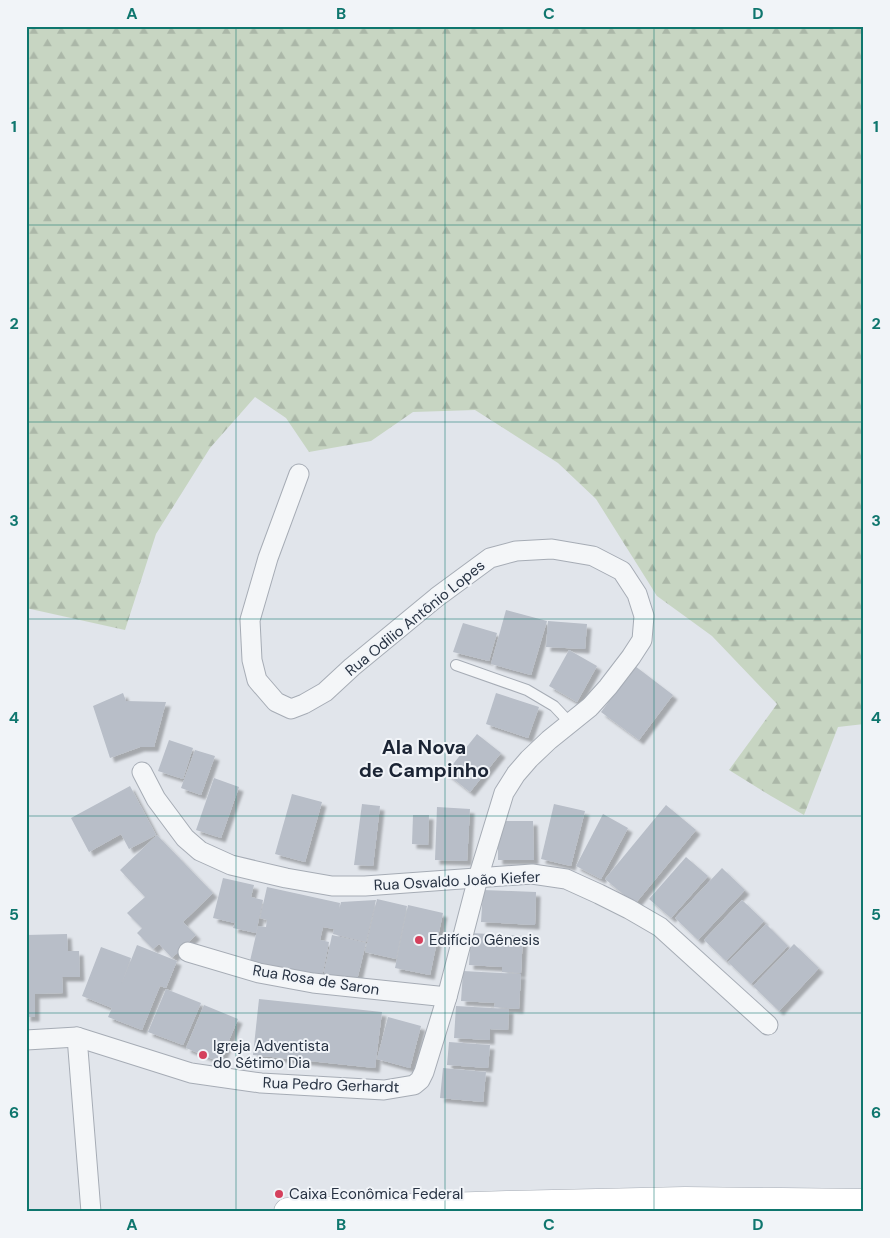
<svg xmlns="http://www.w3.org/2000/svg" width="890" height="1238" viewBox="0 0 890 1238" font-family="'DM Sans',sans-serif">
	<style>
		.forest { fill: url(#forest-firs) }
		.building { fill: #b8bec8; filter: url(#shadow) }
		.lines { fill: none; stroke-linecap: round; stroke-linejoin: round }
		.service-casing { stroke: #a6acb5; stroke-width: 12 }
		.minor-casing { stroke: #a6acb5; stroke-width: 21 }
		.secondary-casing { stroke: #a6acb5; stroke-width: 29 }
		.service { stroke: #f4f6f8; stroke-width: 10 }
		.minor { stroke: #f4f6f8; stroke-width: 19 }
		.secondary { stroke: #fff; stroke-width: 28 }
		.grid { fill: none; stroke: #0f766e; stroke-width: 1; stroke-opacity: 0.55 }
		.poi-dot { fill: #d5405c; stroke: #f1f4f8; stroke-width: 2 }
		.labels { text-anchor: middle; stroke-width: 4; stroke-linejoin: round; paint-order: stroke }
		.street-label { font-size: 15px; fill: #283343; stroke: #f1f4f8 }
		.poi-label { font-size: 15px; fill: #283343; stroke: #f1f4f8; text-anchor: start }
		.district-label { font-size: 20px; font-weight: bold; fill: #1b2434; stroke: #f1f4f8 }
		.neatline { fill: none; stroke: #0f766e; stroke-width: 2 }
		.grid-label { font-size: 16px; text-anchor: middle; font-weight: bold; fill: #0f766e }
	</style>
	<defs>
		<pattern id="forest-firs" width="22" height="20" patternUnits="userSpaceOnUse" patternTransform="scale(1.25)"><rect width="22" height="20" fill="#c7d5c2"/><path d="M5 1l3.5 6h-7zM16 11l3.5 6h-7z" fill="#abb7a8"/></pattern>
		<filter id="shadow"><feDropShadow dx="4.5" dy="4.5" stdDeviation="1" flood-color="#0004"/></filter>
	</defs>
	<rect width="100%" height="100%" fill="#e1e5eb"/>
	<!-- forest -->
	<polygon class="forest" points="26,26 864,26 864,724 838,727 804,815 771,796 729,770 777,704 712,636 657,596 596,499 558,463 475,410 413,412 371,441 309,452 286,418 255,397 210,448 156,534 125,630 26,608"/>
	<!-- building -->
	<g class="building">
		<polygon points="506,610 547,621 531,675 491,664"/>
		<polygon points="548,621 587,624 585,649 546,647"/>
		<polygon points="463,623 497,633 489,661 453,652"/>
		<polygon points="569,650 597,666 577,702 549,686"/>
		<polygon points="635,666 673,695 639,740 601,712"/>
		<polygon points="123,693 126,701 166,702 154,747 140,747 110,758 93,706"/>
		<polygon points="496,693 539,707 528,738 486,724"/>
		<polygon points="477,734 501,753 470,792 446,773"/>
		<polygon points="169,740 193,748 183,779 158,771"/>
		<polygon points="195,750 215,756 201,795 181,788"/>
		<polygon points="214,778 239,787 221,838 196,830"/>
		<polygon points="130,786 156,835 129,849 121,834 89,852 71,818"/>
		<polygon points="292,794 322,802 305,862 275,854"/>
		<polygon points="362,804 380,806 373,866 354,865"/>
		<polygon points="554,804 585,811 571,866 541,859"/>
		<polygon points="666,805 696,830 635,904 605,879"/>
		<polygon points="437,807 470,809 467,861 435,860"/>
		<polygon points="603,814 628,828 601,879 576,866"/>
		<polygon points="413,815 429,815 428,845 412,844"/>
		<polygon points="498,821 533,821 534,860 498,860"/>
		<polygon points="157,835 213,893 183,922 196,935 172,958 159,944 153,949 137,933 142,928 127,913 145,897 120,870"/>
		<polygon points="686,857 708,876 671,918 649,899"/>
		<polygon points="722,868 745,890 698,940 675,918"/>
		<polygon points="223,878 254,885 251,897 263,900 256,933 233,928 235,923 213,918"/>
		<polygon points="267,887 340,903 339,910 341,902 376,900 366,942 333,934 334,929 323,927 320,940 329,942 322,977 266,967 266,964 250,961 258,926 266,927 267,920 260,918"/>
		<polygon points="483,890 536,892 535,925 481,922"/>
		<polygon points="377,899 407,906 396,959 365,952 367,943 369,943 367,942"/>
		<polygon points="742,900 764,921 726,961 704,940"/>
		<polygon points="408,905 443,913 430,975 395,968"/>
		<polygon points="766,924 788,946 751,984 728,962"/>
		<polygon points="471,933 523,936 521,973 502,972 502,967 469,965"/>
		<polygon points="67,934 68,951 79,951 80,977 62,977 63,993 35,994 35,1017 26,1017 26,935"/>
		<polygon points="332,935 366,943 357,980 324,973"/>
		<polygon points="794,944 819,968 779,1011 753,986"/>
		<polygon points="137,945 177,961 166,988 160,986 142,1030 108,1017 112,1008 82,996 101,947 131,958 121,985"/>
		<polygon points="463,971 521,974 519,1009 494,1007 495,1003 461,1001"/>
		<polygon points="166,989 201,1003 183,1045 148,1032"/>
		<polygon points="259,999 382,1012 375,1068 253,1055"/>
		<polygon points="204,1005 238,1019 220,1062 186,1048"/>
		<polygon points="456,1006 509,1009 508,1030 490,1029 490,1040 454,1038"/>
		<polygon points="388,1017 421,1026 410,1068 377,1059"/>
		<polygon points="449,1042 490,1045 488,1068 447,1065"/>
		<polygon points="443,1068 486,1072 483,1102 440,1098"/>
	</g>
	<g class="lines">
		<defs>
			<polyline id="service" points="456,665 527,690 554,706 570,723"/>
			<g id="minor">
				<polyline points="142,772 156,799 185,838 200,851 231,865 286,878 332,886 365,886 532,874 566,879 599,894 629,909 660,927 768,1025"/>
				<polyline points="188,952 259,973 313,983 447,997"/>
				<polyline points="77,1037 91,1212"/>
				<polyline points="26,1040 77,1037 191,1073 261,1083 384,1090 414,1085 420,1080 424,1072 447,997 478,878 504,793 516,774 529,759 549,740 590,707 608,687 631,657 642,640 644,616 637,594 622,571 593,556 552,549 516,551 490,558 437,597 352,667 325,692 304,704 291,709 276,702 257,680 252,660 250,620 268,558 299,474"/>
			</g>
			<polyline id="secondary" points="288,1212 507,1205 685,1201 864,1203"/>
		</defs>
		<!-- service casing -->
		<use href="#service" class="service-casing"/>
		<!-- minor casing -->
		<use href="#minor" class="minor-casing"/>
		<!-- secondary casing -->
		<use href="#secondary" class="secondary-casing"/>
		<!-- service -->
		<use href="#service" class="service"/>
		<!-- minor -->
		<use href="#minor" class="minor"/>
		<!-- secondary -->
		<use href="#secondary" class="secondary"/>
	</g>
	<!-- grid -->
	<path class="grid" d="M236,26v1186M445,26v1186M654,26v1186M26,225h838M26,422h838M26,619h838M26,816h838M26,1013h838"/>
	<!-- markers -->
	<g class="poi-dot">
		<circle cx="419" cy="940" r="5"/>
		<circle cx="203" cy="1055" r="5"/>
		<circle cx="279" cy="1194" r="5"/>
	</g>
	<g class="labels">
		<!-- street labels -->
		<g class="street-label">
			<text transform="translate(415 618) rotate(-39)" y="5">Rua Odilio Antônio Lopes</text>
			<text transform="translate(457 881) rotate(-3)" y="5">Rua Osvaldo João Kiefer</text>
			<text transform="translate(316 980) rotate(9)" y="5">Rua Rosa de Saron</text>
			<text transform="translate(331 1085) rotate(2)" y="5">Rua Pedro Gerhardt</text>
		</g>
		<!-- poi labels -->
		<g class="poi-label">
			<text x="429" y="945">Edifício Gênesis</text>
			<text x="213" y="1051">Igreja Adventista<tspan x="213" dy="17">do Sétimo Dia</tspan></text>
			<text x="289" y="1199">Caixa Econômica Federal</text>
		</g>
		<!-- district labels -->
		<g class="district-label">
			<text x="424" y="754">Ala Nova<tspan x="424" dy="23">de Campinho</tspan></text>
		</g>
	</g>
	<!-- border -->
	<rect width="890" height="1238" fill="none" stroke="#f1f4f8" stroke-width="55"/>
	<rect x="28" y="28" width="834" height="1182" class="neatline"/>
	<g class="grid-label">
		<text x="132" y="19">A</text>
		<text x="341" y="19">B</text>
		<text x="549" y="19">C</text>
		<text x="758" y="19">D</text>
		<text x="14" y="132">1</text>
		<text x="876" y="132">1</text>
		<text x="14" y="329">2</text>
		<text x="876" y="329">2</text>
		<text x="14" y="526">3</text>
		<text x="876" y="526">3</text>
		<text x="14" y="723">4</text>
		<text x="876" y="723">4</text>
		<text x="14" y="920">5</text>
		<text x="876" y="920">5</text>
		<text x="14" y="1118">6</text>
		<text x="876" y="1118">6</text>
		<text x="132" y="1230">A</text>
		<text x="341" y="1230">B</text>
		<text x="549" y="1230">C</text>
		<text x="758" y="1230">D</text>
	</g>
</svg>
